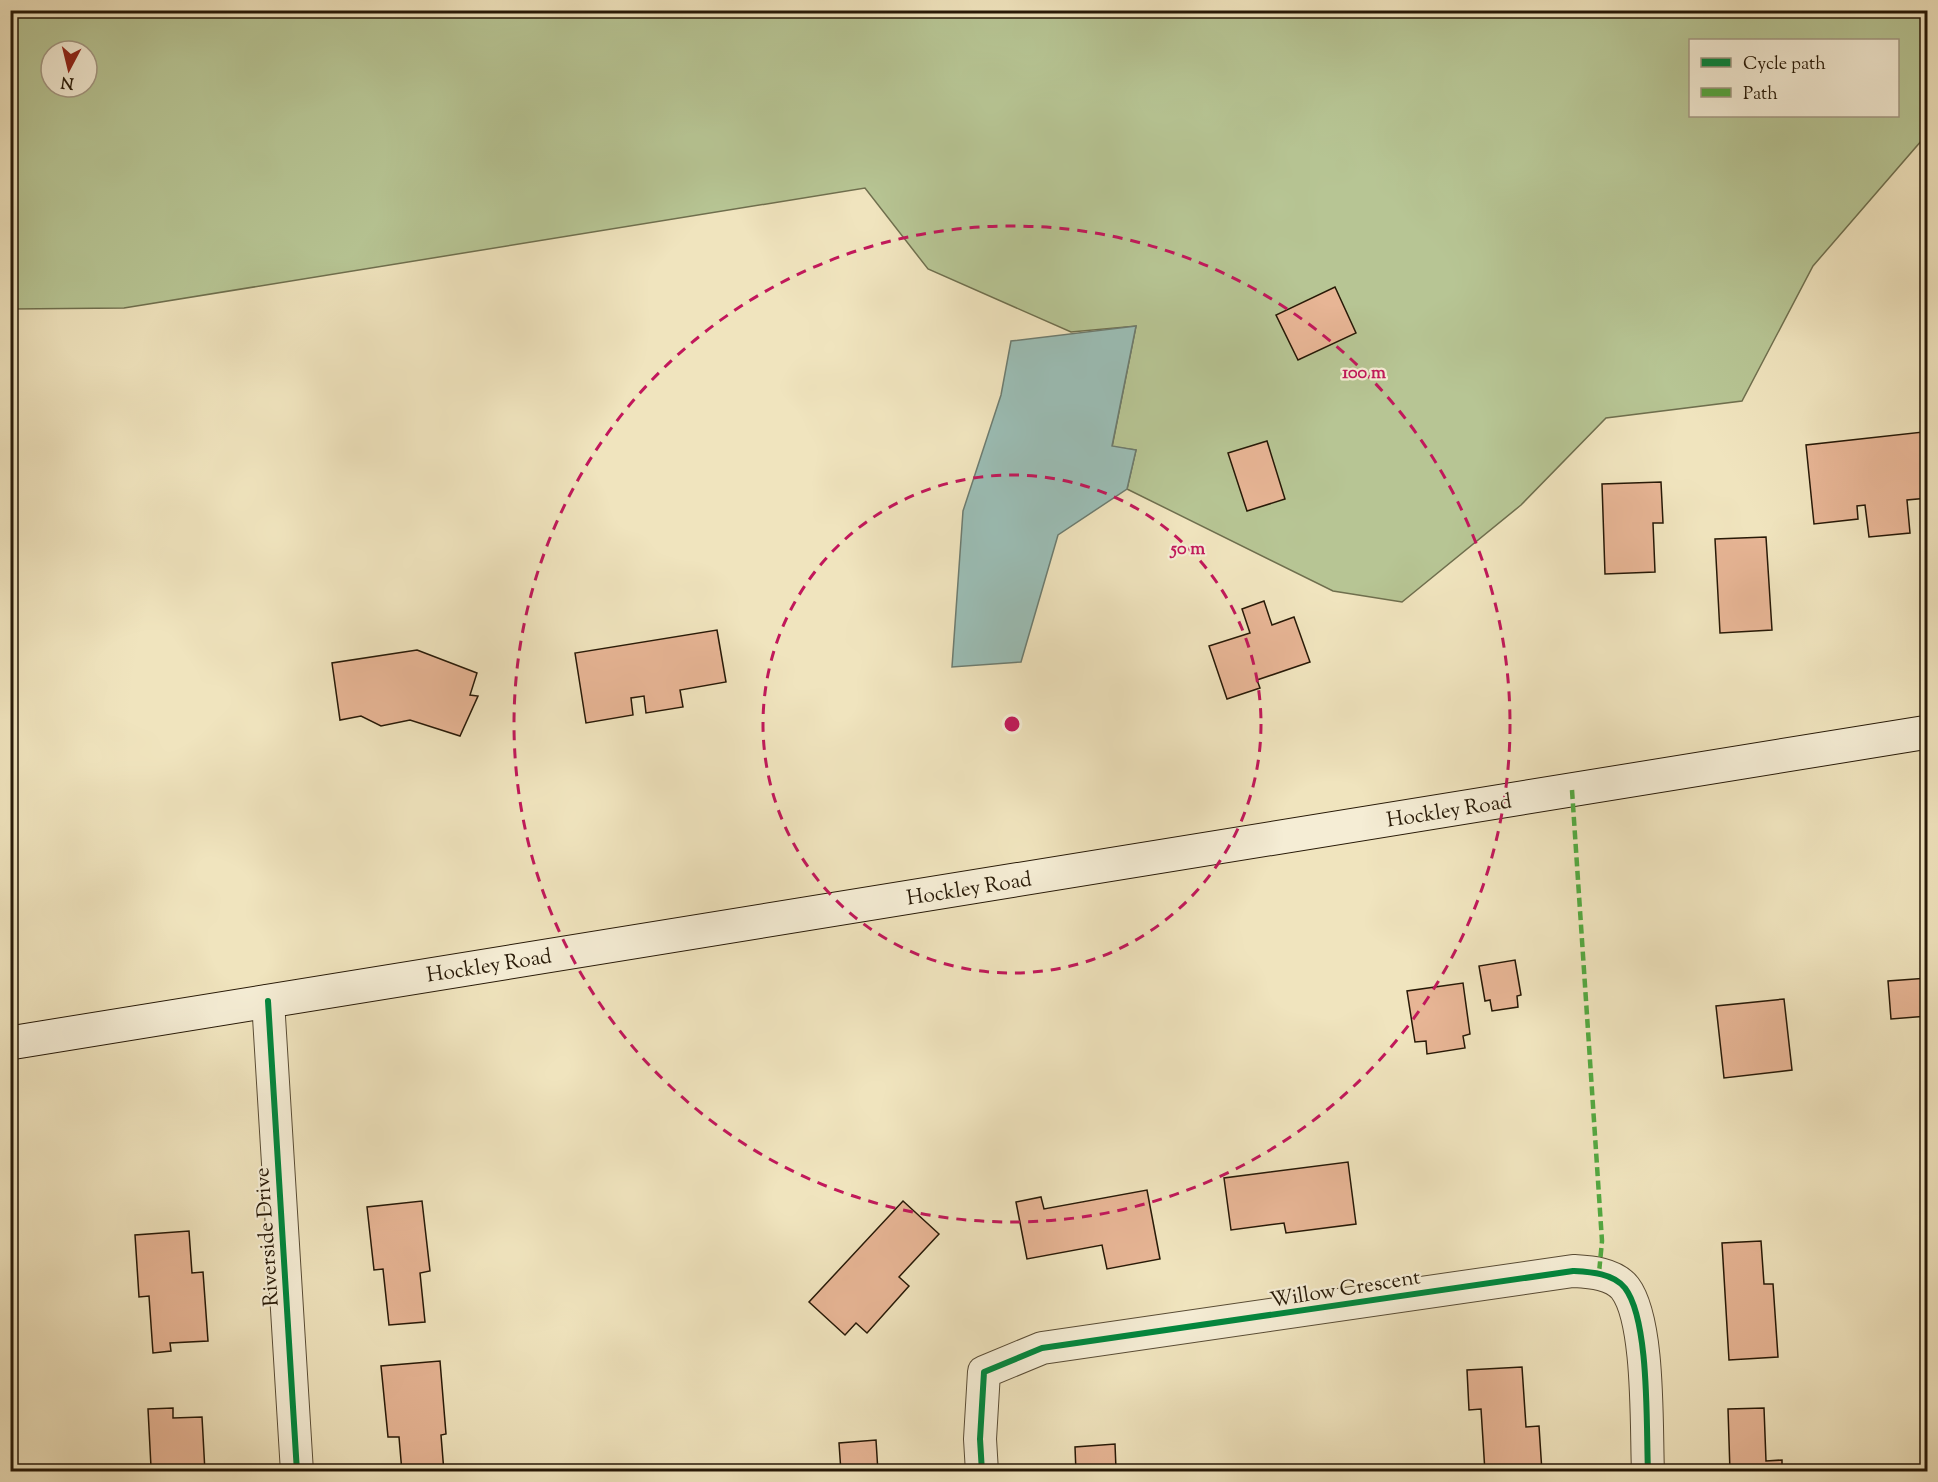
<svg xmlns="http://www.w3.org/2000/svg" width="1938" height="1482" viewBox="0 0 1938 1482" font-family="'Sorts Mill Goudy',serif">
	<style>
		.green { fill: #b7c594; stroke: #6f6f4e; stroke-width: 1.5; fill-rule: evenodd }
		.water { fill: #9bbeb6; stroke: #6d7c70; stroke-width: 1.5 }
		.building { fill: #e7b595; stroke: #271907; stroke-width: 1.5 }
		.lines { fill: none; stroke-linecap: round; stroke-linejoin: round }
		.minor-casing { stroke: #594c35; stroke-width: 34 }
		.secondary-casing { stroke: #271907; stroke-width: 35 }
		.minor { stroke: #f5edd5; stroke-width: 32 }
		.secondary { stroke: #f5edd5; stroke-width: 33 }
		.quiet { stroke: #53a941; stroke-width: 4.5; stroke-dasharray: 9 4.5; stroke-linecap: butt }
		.cycleway-casing { stroke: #f5edd5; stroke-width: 10 }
		.cycleway { stroke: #00873e; stroke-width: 6 }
		.ring { fill: none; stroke: #c2185b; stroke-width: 3; stroke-dasharray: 10 8 }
		.labels { text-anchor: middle; stroke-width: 4.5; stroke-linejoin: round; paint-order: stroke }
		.street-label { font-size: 21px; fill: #271907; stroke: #f5edd5 }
		.centre { fill: #c2185b; stroke: #f5edd5; stroke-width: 3 }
		.ring-label { font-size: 18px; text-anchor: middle; font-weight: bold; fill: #c2185b; stroke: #f5edd5; stroke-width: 4.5; stroke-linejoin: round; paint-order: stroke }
	</style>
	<rect width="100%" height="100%" fill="#f0e4be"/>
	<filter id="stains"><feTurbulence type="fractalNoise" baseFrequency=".00333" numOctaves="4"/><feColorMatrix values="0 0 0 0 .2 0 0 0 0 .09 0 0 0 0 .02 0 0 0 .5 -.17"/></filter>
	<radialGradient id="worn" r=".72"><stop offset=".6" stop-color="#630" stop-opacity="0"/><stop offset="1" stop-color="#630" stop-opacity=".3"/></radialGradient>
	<!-- green -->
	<path class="green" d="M10,11h1917v118l-5,11 -109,126 -71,135 -136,17 -85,87 -119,97 -69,-11 -206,-102 9,-39 -24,-3 24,-121 -65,6 -143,-63 -63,-81 -741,120 -113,1zM1690,40h208v76h-208zM51,51h36v36h-36z"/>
	<!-- water -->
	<polygon class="water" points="1136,326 1112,446 1136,450 1127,489 1058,535 1021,662 952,667 963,511 1001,395 1011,341"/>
	<!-- building -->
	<g class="building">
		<polygon points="1335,287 1356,333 1298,360 1276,315"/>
		<polygon points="1923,432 1928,498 1907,500 1910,533 1869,537 1865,505 1857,506 1858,519 1814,524 1806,445"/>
		<polygon points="1267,441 1285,499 1247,511 1228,453"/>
		<polygon points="1661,482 1663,523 1653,523 1655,572 1605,574 1602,484"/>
		<polygon points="1766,537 1772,630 1720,633 1715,539"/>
		<polygon points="1264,601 1272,625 1294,617 1310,662 1257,680 1260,688 1227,699 1209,646 1250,633 1242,609"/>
		<polygon points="717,630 726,682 680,690 683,707 646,713 644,696 631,698 633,715 586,723 575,653"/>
		<polygon points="417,650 477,673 470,695 478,696 460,736 410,720 381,726 361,716 340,720 332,663"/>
		<polygon points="1515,960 1521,995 1517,996 1518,1007 1492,1011 1490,1000 1485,1001 1479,966"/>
		<polygon points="1928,978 1928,1016 1891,1019 1888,981"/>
		<polygon points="1463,983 1470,1034 1463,1036 1465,1048 1427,1054 1426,1041 1415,1042 1407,991"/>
		<polygon points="1784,999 1792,1070 1724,1078 1716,1006"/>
		<polygon points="1348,1162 1356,1224 1286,1233 1284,1223 1231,1230 1224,1178"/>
		<polygon points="1147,1190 1160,1259 1107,1269 1102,1245 1027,1259 1016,1202 1041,1197 1044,1209"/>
		<polygon points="422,1201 430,1271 420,1273 425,1322 389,1325 383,1269 374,1270 367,1207"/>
		<polygon points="903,1201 939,1234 899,1277 909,1286 867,1333 856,1323 845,1335 809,1302"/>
		<polygon points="189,1231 192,1273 203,1272 208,1341 170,1343 171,1351 153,1353 149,1296 139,1297 135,1235"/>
		<polygon points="1761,1241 1764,1284 1773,1284 1778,1357 1729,1360 1722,1243"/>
		<polygon points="440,1361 446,1434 441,1435 444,1472 402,1472 399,1437 388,1437 381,1366"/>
		<polygon points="1522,1367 1526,1427 1539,1426 1542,1472 1485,1472 1481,1409 1469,1410 1467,1370"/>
		<polygon points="173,1408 173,1418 202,1417 205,1472 141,1472 141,1468 151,1467 148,1409"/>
		<polygon points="1764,1408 1766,1461 1782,1460 1782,1472 1730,1472 1728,1409"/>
		<polygon points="876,1440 878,1472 841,1472 839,1443"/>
		<polygon points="1115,1444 1116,1469 1154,1467 1155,1472 1076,1472 1075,1447"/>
	</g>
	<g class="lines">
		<defs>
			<g id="minor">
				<polyline points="268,1001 297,1472"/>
				<path d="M982,1472l-2,-33 4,-67 58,-24 531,-77c17,1 40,2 52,17 25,33 21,140 23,184"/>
			</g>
			<polyline id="secondary" points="10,1043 1928,732"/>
		</defs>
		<!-- minor casing -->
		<use href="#minor" class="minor-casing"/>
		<!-- secondary casing -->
		<use href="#secondary" class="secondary-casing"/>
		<!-- minor -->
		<use href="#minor" class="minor"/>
		<!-- secondary -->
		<use href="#secondary" class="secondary"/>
		<!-- quiet -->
		<polyline class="quiet" points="1572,790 1602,1241 1599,1273"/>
		<defs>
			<g id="cycleway">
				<polyline points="268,1001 297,1472"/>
				<path d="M982,1472l-2,-33 4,-67 58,-24 531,-77c17,1 40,2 52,17 25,33 21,140 23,184"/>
			</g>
		</defs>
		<!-- cycleway casing -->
		<use href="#cycleway" class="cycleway-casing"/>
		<!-- cycleway -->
		<use href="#cycleway" class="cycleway"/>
	</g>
	<!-- distance rings -->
	<g class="ring">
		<circle cx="1012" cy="724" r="249"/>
		<circle cx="1012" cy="724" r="498"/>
	</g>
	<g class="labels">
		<!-- street labels -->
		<g class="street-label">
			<text transform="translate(1449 810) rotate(-9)" y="7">Hockley Road</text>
			<text transform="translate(969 888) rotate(-9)" y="7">Hockley Road</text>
			<text transform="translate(489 965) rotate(-9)" y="7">Hockley Road</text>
			<text transform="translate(266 1237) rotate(-94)" y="7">Riverside Drive</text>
			<text transform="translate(1345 1288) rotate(-9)" y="7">Willow Crescent</text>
		</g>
	</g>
	<circle cx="1012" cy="724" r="9" class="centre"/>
	<g class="ring-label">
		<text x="1364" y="378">100 m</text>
		<text x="1188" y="554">50 m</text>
	</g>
	<!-- margin -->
	<rect width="1938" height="1482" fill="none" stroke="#f0e4be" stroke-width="36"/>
	<rect x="12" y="12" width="1914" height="1458" fill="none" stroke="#271907" stroke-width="3"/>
	<rect x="18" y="18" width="1902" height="1446" fill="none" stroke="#271907" stroke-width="1.5"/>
	<!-- legend -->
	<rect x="1689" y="39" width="210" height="78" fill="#f5edd5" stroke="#a39883" stroke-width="1.5"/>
	<rect x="1701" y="58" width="30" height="9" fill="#00873e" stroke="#a39883" stroke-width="1.5"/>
	<text x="1743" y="69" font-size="18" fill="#271907">Cycle path</text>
	<rect x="1701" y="88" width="30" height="9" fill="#53a941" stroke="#a39883" stroke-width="1.5"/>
	<text x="1743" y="99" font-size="18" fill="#271907">Path</text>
	<!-- north arrow -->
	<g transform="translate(69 69) rotate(187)"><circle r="28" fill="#f5edd5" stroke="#a39883" stroke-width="1.5"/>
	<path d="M0-4.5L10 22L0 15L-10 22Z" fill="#8f2418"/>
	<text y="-9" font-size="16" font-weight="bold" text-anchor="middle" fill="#271907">N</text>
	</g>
	<rect width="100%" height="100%" filter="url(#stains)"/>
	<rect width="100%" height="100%" fill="url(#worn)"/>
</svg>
